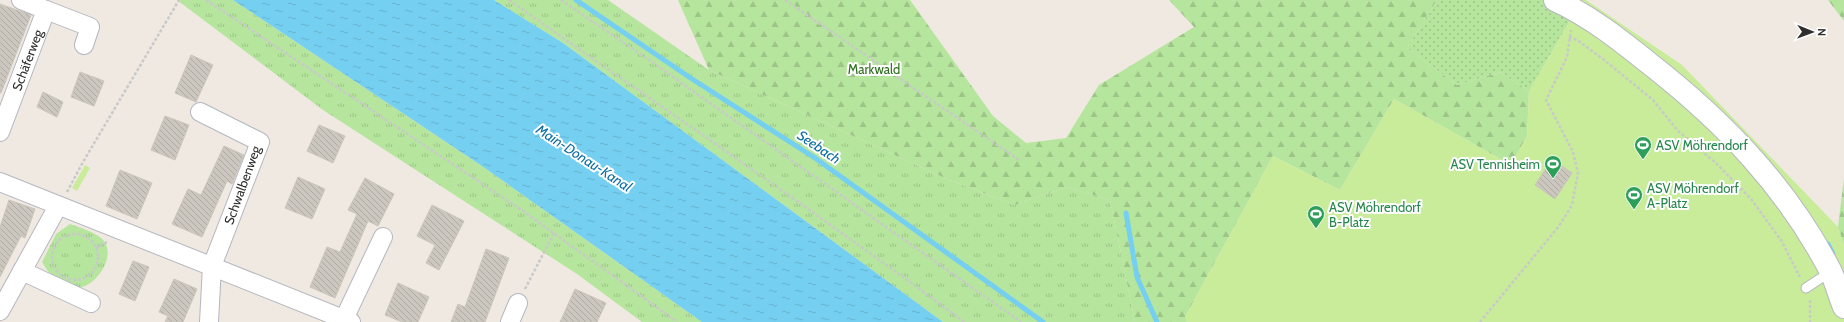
<svg xmlns="http://www.w3.org/2000/svg" width="1844" height="322" viewBox="0 0 1844 322" font-family="Cabin,sans-serif">
	<style>
		.grass { fill: url(#grass-tufts) }
		.forest { fill: url(#forest-firs) }
		.garden { fill: url(#garden-dots) }
		.pitch { fill: #c9ec9a }
		.water { fill: url(#water-ripples) }
		.lines { fill: none; stroke-linecap: round; stroke-linejoin: round }
		.stream { stroke: #75cff0; stroke-width: 5 }
		.building { fill: url(#building-back-hatch); stroke: #cbc5ba }
		.service-casing { stroke: #b4b7c1; stroke-width: 11 }
		.minor-casing { stroke: #b4b7c1; stroke-width: 20 }
		.tertiary-casing { stroke: #b4b7c1; stroke-width: 24 }
		.path { stroke: #c9c9c9; stroke-width: 2.5; stroke-dasharray: 3 2; stroke-linecap: butt }
		.service { stroke: #fff; stroke-width: 9 }
		.minor { stroke: #fff; stroke-width: 18 }
		.tertiary { stroke: #fff; stroke-width: 22 }
		.labels { text-anchor: middle; stroke-width: 4; stroke-linejoin: round; paint-order: stroke }
		.street-label { font-size: 13px; fill: #2e2e2e; stroke: #fff }
		.park-label { font-size: 13px; fill: #2c6e1b; stroke: #fff }
		.leisure-label { font-size: 13px; fill: #27864d; stroke: #fff; text-anchor: start }
		.water-label { font-size: 14px; font-style: italic; fill: #0d6fa3; stroke: #fff }
	</style>
	<defs>
		<pattern id="grass-tufts" width="24" height="20" patternUnits="userSpaceOnUse"><rect width="24" height="20" fill="#b6e59e"/><path d="M3 7l-1-3M5 7V3M7 7l1-3M15 17l-1-3M17 17v-4M19 17l1-3" fill="none" stroke="#9dc588"/></pattern>
		<pattern id="forest-firs" width="22" height="20" patternUnits="userSpaceOnUse"><rect width="22" height="20" fill="#b6e59e"/><path d="M5 1l3.5 6h-7zM16 11l3.5 6h-7z" fill="#9dc588"/></pattern>
		<pattern id="garden-dots" width="8" height="8" patternUnits="userSpaceOnUse"><rect width="8" height="8" fill="#b6e59e"/><path d="M2 2h.1M6 6h.1" fill="none" stroke="#9dc588" stroke-width="1.8" stroke-linecap="round"/></pattern>
		<pattern id="water-ripples" width="26" height="14" patternUnits="userSpaceOnUse"><rect width="26" height="14" fill="#75cff0"/><path d="M2 4q2-2 4 0t4 0M15 11q2-2 4 0t4 0" fill="none" stroke="#66b2ce"/></pattern>
		<pattern id="building-back-hatch" width="6" height="6" patternUnits="userSpaceOnUse"><rect width="6" height="6" fill="#cbc7bf"/><path d="M-1 5l2 2M0 0l6 6M5-1l2 2" fill="none" stroke="#afaba4"/></pattern>
	</defs>
	<rect width="100%" height="100%" fill="#efe9e1"/>
	<!-- grass -->
	<g class="grass">
		<polygon points="177,0 233,0 482,166 702,322 642,322 577,274 323,110"/>
		<polygon points="494,0 608,0 709,70 947,179 1015,205 1066,187 1110,200 1135,322 943,322 563,43"/>
		<path d="M70,224c11,4 22,7 31,14 18,15 -4,49 -24,50 -4,0 -8,-3 -11,-4 -14,-7 -16,-9 -24,-22l14,-28z"/>
	</g>
	<!-- forest -->
	<g class="forest">
		<polygon points="678,0 910,0 993,116 1026,143 1066,138 1099,85 1194,27 1169,0 1437,0 1407,48 1457,85 1500,72 1529,91 1527,136 1511,165 1394,99 1340,190 1273,156 1185,317 1187,322 1135,322 1110,200 1066,187 1015,205 947,179 709,70"/>
		<polygon points="1828,0 1844,0 1844,21"/>
		<polygon points="1844,178 1844,246 1838,227"/>
	</g>
	<!-- garden -->
	<polygon class="garden" points="1437,0 1582,0 1529,91 1500,72 1457,85 1407,48"/>
	<!-- pitch -->
	<g class="pitch">
		<polygon points="1582,0 1586,0 1682,65 1838,227 1844,246 1844,322 1187,322 1185,317 1273,156 1340,190 1394,99 1511,165 1527,136 1529,91"/>
		<polygon points="85,165 90,168 77,191 72,188"/>
	</g>
	<!-- water -->
	<polygon class="water" points="233,0 494,0 563,43 943,322 702,322 482,166"/>
	<g class="lines">
		<!-- stream -->
		<g class="stream">
			<polyline points="576,0 689,77 815,158 1043,322"/>
			<polyline points="1126,213 1137,277 1157,322"/>
			<polyline points="1828,244 1833,254"/>
		</g>
	</g>
	<!-- building -->
	<g class="building">
		<polygon points="0,4 31,15 1,93 0,93"/>
		<polygon points="191,55 213,65 196,102 175,93"/>
		<polygon points="80,72 104,81 94,106 71,97"/>
		<polygon points="43,92 63,102 57,117 37,107"/>
		<polygon points="165,116 189,125 175,160 151,150"/>
		<polygon points="319,125 345,136 333,163 307,151"/>
		<polygon points="224,146 244,155 232,184 227,181 202,237 172,224 188,189 201,195"/>
		<polygon points="1552,159 1572,173 1555,199 1535,185"/>
		<polygon points="120,170 152,183 137,219 106,206"/>
		<polygon points="298,177 325,189 312,219 285,208"/>
		<polygon points="365,178 394,194 378,226 368,221 335,298 310,287 327,247 340,252 357,214 348,210"/>
		<polygon points="9,200 35,209 25,238 21,236 0,277 0,227"/>
		<polygon points="432,205 464,221 439,270 426,263 435,245 417,236"/>
		<polygon points="486,249 509,258 485,322 451,322 458,304 465,307"/>
		<polygon points="133,261 149,267 135,301 119,294"/>
		<polygon points="174,279 197,289 183,322 165,322 168,316 159,312"/>
		<polygon points="398,283 429,297 418,322 402,322 385,315"/>
		<polygon points="575,289 606,303 597,322 560,322"/>
	</g>
	<g class="lines">
		<defs>
			<polyline id="service" points="1806,288 1830,272"/>
			<g id="minor">
				<polyline points="46,10 90,27 84,45"/>
				<polyline points="200,112 260,142 212,266 209,322"/>
				<path id="s1" d="M0,132l46,-122 -25,-10"/>
				<polyline points="0,182 351,322"/>
				<polyline points="22,271 91,303"/>
				<polyline points="0,311 58,206"/>
				<polyline points="344,319 383,237"/>
				<polyline points="510,322 518,303"/>
			</g>
			<path id="tertiary" d="M1555,0c35,16 65,40 95,64 74,58 136,122 180,206 6,12 9,25 14,37"/>
		</defs>
		<!-- service casing -->
		<use href="#service" class="service-casing"/>
		<!-- minor casing -->
		<use href="#minor" class="minor-casing"/>
		<!-- tertiary casing -->
		<use href="#tertiary" class="tertiary-casing"/>
		<!-- path -->
		<g class="path">
			<polyline points="206,0 523,211 677,322"/>
			<path d="M509,0c152,107 306,211 455,322"/>
			<polyline points="561,0 646,58 1021,322"/>
			<polyline points="785,0 1019,160"/>
			<polyline points="1569,37 1577,40 1603,59 1653,100 1678,131 1717,164 1751,199 1781,240 1800,277"/>
			<polyline points="67,192 83,162 179,0"/>
			<circle cx="75" cy="257" r="23"/>
			<polyline points="96,248 107,242"/>
			<polyline points="525,289 554,233"/>
			<polyline points="1810,300 1810,322"/>
			<polyline points="1480,322 1559,226 1572,205 1578,173 1573,152 1546,100 1567,57 1571,30"/>
		</g>
		<!-- service -->
		<use href="#service" class="service"/>
		<!-- minor -->
		<use href="#minor" class="minor"/>
		<!-- tertiary -->
		<use href="#tertiary" class="tertiary"/>
	</g>
	<!-- icons -->
	<defs>
		<symbol id="stadium-pin" viewBox="-11 -11 22 30"><path d="M0 17L-7.5 6A9.5 9.5 0 1 1 7.5 6Z" fill="#2e9e5b" stroke="#fff"/><path d="M0-5a6.5 5 0 1 0 0 10a6.5 5 0 1 0 0-10ZM-3.5-1.8h7v3.6h-7Z" fill="#fff"/></symbol>
	</defs>
	<g fill-rule="evenodd">
		<use href="#stadium-pin" x="1633" y="135" width="20" height="27"/>
		<use href="#stadium-pin" x="1543" y="154" width="20" height="27"/>
		<use href="#stadium-pin" x="1624" y="185" width="20" height="27"/>
		<use href="#stadium-pin" x="1306" y="204" width="20" height="27"/>
	</g>
	<g class="labels">
		<!-- street labels -->
		<g class="street-label">
			<text dy="5" stroke="none"><textPath href="#s1" startOffset="77">Schäferweg</textPath></text>
			<text transform="translate(242 185) rotate(-70)" y="5">Schwalbenweg</text>
		</g>
		<!-- park labels -->
		<g class="park-label">
			<text x="874" y="74">Markwald</text>
		</g>
		<!-- leisure labels -->
		<g class="leisure-label">
			<text x="1656" y="150">ASV Möhrendorf</text>
			<text x="1540" y="169" text-anchor="end">ASV Tennisheim</text>
			<text x="1647" y="193">ASV Möhrendorf<tspan x="1647" dy="15">A-Platz</tspan></text>
			<text x="1329" y="212">ASV Möhrendorf<tspan x="1329" dy="15">B-Platz</tspan></text>
		</g>
		<!-- water labels -->
		<g class="water-label">
			<text transform="translate(819 147) rotate(34)" y="5">Seebach</text>
			<text transform="translate(584 158) rotate(33)" y="5">Main-Donau-Kanal</text>
		</g>
	</g>
	<!-- north arrow -->
	<g transform="translate(1812 32) rotate(91)" stroke="#ffffff" stroke-width="3" paint-order="stroke">
	<path d="M0-3L7 15L0 10L-7 15Z" fill="#2e2e2e"/>
	<text y="-6" font-size="11" font-weight="bold" text-anchor="middle" fill="#2e2e2e">N</text>
	</g>
</svg>
